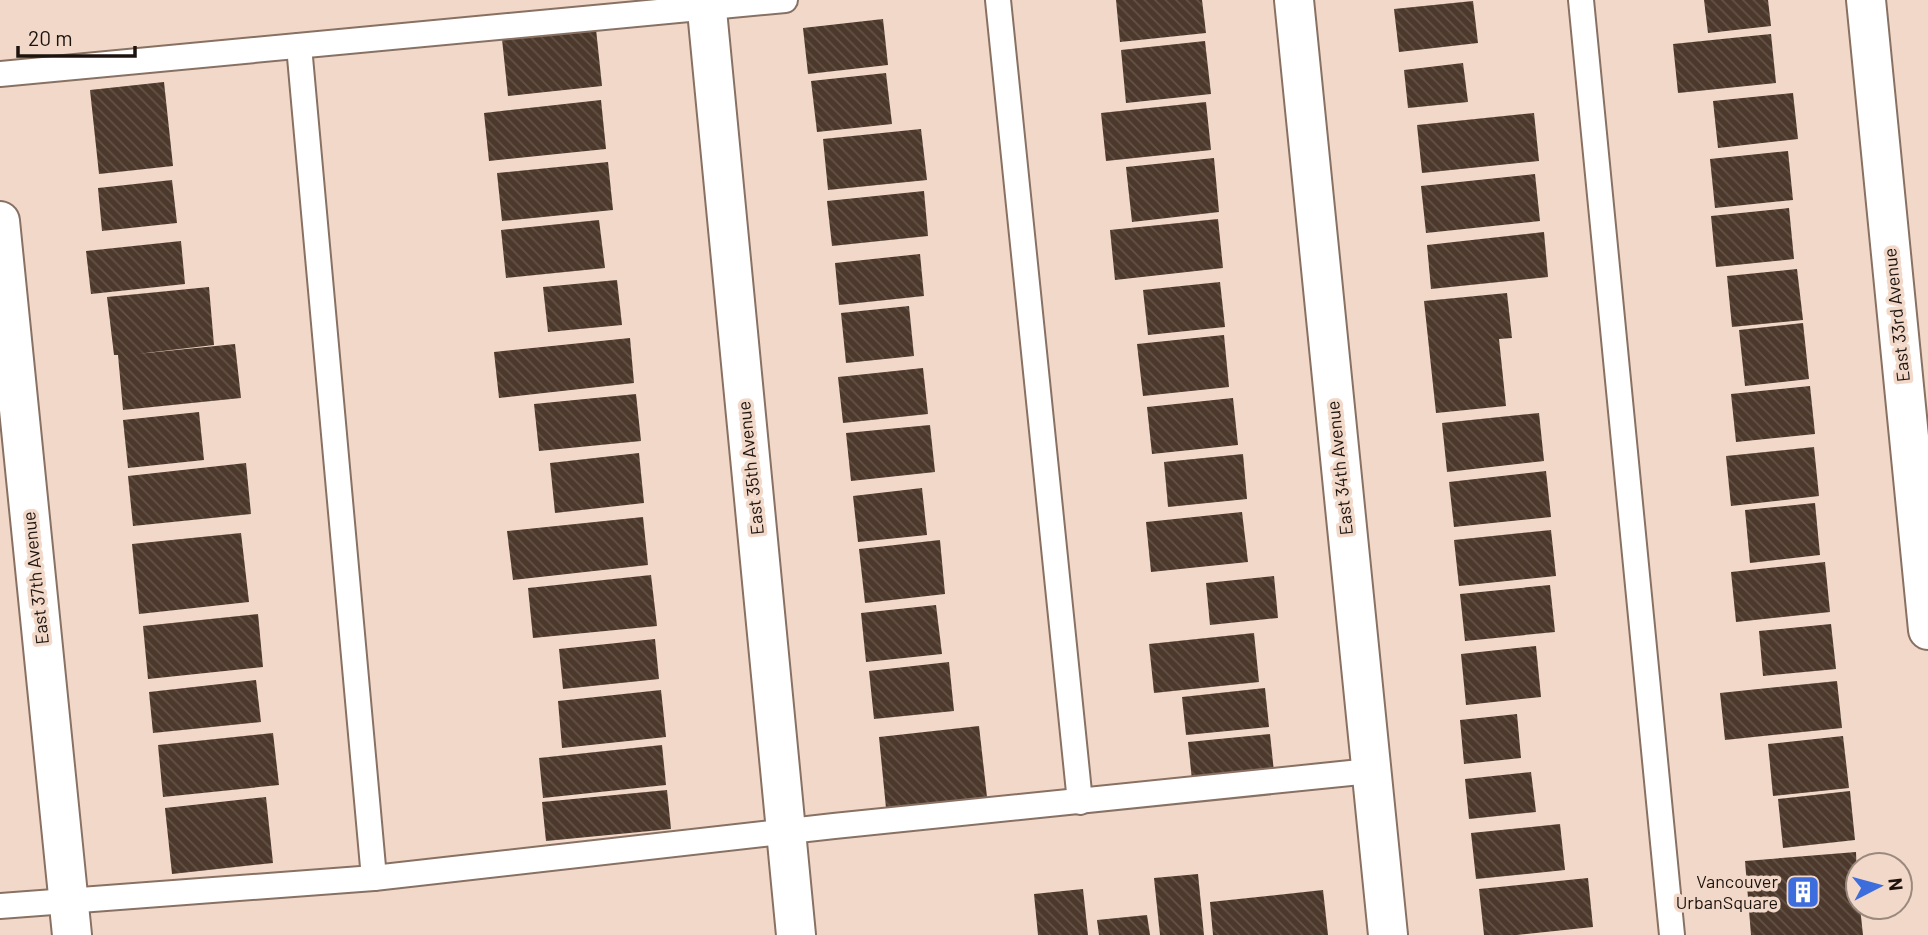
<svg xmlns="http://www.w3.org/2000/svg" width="1928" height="935" viewBox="0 0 1928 935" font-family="Barlow,sans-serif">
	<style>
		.building { fill: url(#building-back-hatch) }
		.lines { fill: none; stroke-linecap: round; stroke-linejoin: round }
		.service-casing { stroke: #887163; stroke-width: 28 }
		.minor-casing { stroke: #887163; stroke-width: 42 }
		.tertiary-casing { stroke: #887163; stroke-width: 42 }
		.service { stroke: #fff; stroke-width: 24 }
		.minor { stroke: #fff; stroke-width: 38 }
		.tertiary { stroke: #fff; stroke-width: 38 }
		.labels { text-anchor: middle; stroke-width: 7; stroke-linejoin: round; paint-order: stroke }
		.street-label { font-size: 18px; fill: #1c130e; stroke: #f2d8c8 }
		.poi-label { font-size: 18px; fill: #1c130e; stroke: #f2d8c8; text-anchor: end }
	</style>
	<defs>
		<pattern id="building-back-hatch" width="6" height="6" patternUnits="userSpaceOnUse" patternTransform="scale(1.75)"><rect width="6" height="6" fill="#4d392c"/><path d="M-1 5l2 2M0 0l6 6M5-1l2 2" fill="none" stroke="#635248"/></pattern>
	</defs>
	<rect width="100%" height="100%" fill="#f2d8c8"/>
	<!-- building -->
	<g class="building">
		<polygon points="1116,0 1202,0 1206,33 1120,42"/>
		<polygon points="1704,0 1768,0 1771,26 1708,33"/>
		<polygon points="1473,1 1478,43 1399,52 1394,9"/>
		<polygon points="883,19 888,65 808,74 803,28"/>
		<polygon points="596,29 602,86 508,96 502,39"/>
		<polygon points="1771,34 1776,83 1678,93 1673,44"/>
		<polygon points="1205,41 1211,94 1126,103 1121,50"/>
		<polygon points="1463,63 1468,102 1408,108 1404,70"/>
		<polygon points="886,73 892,124 817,132 811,81"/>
		<polygon points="164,82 173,166 99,174 90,90"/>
		<polygon points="1793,93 1798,139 1718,148 1713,101"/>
		<polygon points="601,100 606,149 489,161 484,113"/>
		<polygon points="1206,102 1211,150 1106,161 1101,113"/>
		<polygon points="1534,113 1539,161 1422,173 1417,125"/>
		<polygon points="921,129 927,180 828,190 823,139"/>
		<polygon points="1788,151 1793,200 1715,208 1710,159"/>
		<polygon points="1214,158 1219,212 1132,222 1126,167"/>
		<polygon points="608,162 613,210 502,221 497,173"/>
		<polygon points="1535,174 1540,221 1426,233 1421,186"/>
		<polygon points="172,180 177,223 102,231 98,188"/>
		<polygon points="924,191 928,236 832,246 827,201"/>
		<polygon points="1789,208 1794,259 1716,267 1711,216"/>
		<polygon points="1218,219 1223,268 1115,280 1110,230"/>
		<polygon points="599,220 605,268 506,278 501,230"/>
		<polygon points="1544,232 1548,277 1431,289 1427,245"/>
		<polygon points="181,241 185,284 91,294 86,251"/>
		<polygon points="920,254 924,296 839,305 835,263"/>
		<polygon points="1797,269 1803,320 1732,327 1727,276"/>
		<polygon points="617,280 622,325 548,332 543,287"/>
		<polygon points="1220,282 1225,327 1148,335 1143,290"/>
		<polygon points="209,287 214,345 137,354 235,344 241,398 123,410 118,355 114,355 107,297"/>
		<polygon points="1507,293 1512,338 1499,339 1506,406 1436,413 1424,301"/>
		<polygon points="909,306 914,356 846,363 841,313"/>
		<polygon points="1803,323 1809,379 1745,386 1739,330"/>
		<polygon points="1224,335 1229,387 1143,396 1137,344"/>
		<polygon points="630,338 634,383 499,398 494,352"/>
		<polygon points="923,368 928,414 843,423 838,377"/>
		<polygon points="1810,386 1815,434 1736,442 1731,394"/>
		<polygon points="636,394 641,441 539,451 534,404"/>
		<polygon points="1233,398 1238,445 1152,454 1147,407"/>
		<polygon points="199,412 204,460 128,468 123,420"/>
		<polygon points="1539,413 1544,461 1447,472 1442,423"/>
		<polygon points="930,425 935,472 851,481 846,433"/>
		<polygon points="1814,447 1819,496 1731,506 1726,456"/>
		<polygon points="639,453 644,503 555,513 550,463"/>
		<polygon points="1243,454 1247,499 1168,507 1164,462"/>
		<polygon points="246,463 251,514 133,526 128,476"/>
		<polygon points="1546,471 1551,517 1454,527 1449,482"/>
		<polygon points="922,488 927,535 858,542 853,496"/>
		<polygon points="1815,503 1820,555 1750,563 1745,510"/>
		<polygon points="1242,512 1248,562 1151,572 1146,522"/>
		<polygon points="643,517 648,565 513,580 507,531"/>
		<polygon points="1551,530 1556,576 1459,586 1454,540"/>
		<polygon points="241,533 249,602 139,614 132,544"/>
		<polygon points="940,540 945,594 865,603 859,549"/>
		<polygon points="1825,562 1830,612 1736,622 1731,572"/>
		<polygon points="651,575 657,626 533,638 528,588"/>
		<polygon points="1274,576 1278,618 1210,625 1206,583"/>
		<polygon points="1550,585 1555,632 1465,641 1460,594"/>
		<polygon points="936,605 942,654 866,662 861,613"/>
		<polygon points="258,614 263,667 148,679 143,626"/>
		<polygon points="1831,624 1836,669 1763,676 1759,631"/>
		<polygon points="1254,633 1259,682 1154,693 1149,644"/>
		<polygon points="655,639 659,679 563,689 559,649"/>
		<polygon points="1536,646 1541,697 1466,705 1461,654"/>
		<polygon points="949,662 954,711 874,719 869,671"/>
		<polygon points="256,680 261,722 153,733 149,692"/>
		<polygon points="1837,681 1842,728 1725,740 1720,693"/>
		<polygon points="1265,688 1269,727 1186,735 1182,697"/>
		<polygon points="661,690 666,737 562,748 558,701"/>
		<polygon points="1517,714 1521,758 1464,764 1460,720"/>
		<polygon points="979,726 987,797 886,808 879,737"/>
		<polygon points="273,733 279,785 163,797 158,745"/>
		<polygon points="1270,734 1274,772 1192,780 1188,742"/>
		<polygon points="1843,736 1849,788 1773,796 1768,744"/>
		<polygon points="662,745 666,785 543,798 539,758"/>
		<polygon points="1531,772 1536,812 1469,819 1465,779"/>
		<polygon points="667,790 671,829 546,841 542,802"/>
		<polygon points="1850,791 1855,840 1783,848 1778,799"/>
		<polygon points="266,797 273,863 172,874 165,808"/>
		<polygon points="1560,824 1565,870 1476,879 1471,833"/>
		<polygon points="1856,852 1858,907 1860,907 1863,935 1751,935 1745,861"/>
		<polygon points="1198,874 1204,935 1160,935 1154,878"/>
		<polygon points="1588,878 1593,927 1517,935 1484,935 1479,889"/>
		<polygon points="1083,889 1088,935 1038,935 1034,894"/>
		<polygon points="1323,890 1328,935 1213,935 1210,902"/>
		<polygon points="1147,915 1150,935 1099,935 1097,920"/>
	</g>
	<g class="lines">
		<defs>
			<g id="service">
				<polyline points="998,0 1080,802"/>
				<polyline points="1581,0 1672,935"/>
				<polyline points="299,46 374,878"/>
				<polyline points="0,74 785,0"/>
				<polyline points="0,906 374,878 834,826 1370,771"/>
			</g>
			<g id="minor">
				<polyline points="706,0 796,935"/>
				<polyline points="1294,0 1388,935"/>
				<polyline points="0,221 72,935"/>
			</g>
			<polyline id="tertiary" points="1866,0 1928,630"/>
		</defs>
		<!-- service casing -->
		<use href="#service" class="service-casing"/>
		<!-- minor casing -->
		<use href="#minor" class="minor-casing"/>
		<!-- tertiary casing -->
		<use href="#tertiary" class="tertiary-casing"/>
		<!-- service -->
		<use href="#service" class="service"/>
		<!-- minor -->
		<use href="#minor" class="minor"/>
		<!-- tertiary -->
		<use href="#tertiary" class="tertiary"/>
	</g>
	<!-- icons -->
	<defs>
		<symbol id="building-square" viewBox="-11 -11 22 22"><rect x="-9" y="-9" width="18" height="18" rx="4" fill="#3d6cdd" stroke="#f2d8c8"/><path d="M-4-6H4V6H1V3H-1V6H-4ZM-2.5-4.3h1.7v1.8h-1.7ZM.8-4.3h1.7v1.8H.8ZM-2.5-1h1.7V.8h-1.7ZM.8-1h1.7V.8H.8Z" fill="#fff"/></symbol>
	</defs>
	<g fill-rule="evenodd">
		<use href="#building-square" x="1784" y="873" width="38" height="38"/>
	</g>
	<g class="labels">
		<!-- street labels -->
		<g class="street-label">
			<text transform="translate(1897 315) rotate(-96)" y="6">East 33rd Avenue</text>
			<text transform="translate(751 468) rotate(-96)" y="6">East 35th Avenue</text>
			<text transform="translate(1340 468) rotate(-96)" y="6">East 34th Avenue</text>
			<text transform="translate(36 578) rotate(-96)" y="6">East 37th Avenue</text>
		</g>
		<!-- poi labels -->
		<g class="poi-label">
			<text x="1778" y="888">Vancouver<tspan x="1778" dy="21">UrbanSquare</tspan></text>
		</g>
	</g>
	<!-- north arrow -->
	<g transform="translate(1879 886) rotate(84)"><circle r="33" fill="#f2d8c8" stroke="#9c897e" stroke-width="2"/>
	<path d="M0-5L12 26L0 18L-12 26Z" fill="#3d6cdd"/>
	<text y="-10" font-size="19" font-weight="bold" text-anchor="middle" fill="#1c130e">N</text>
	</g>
	<!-- scale -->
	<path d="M18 46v10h117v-10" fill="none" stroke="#1c130e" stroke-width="3.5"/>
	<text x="28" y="46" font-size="21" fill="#1c130e" stroke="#f2d8c8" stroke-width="5" paint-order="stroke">20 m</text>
</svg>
